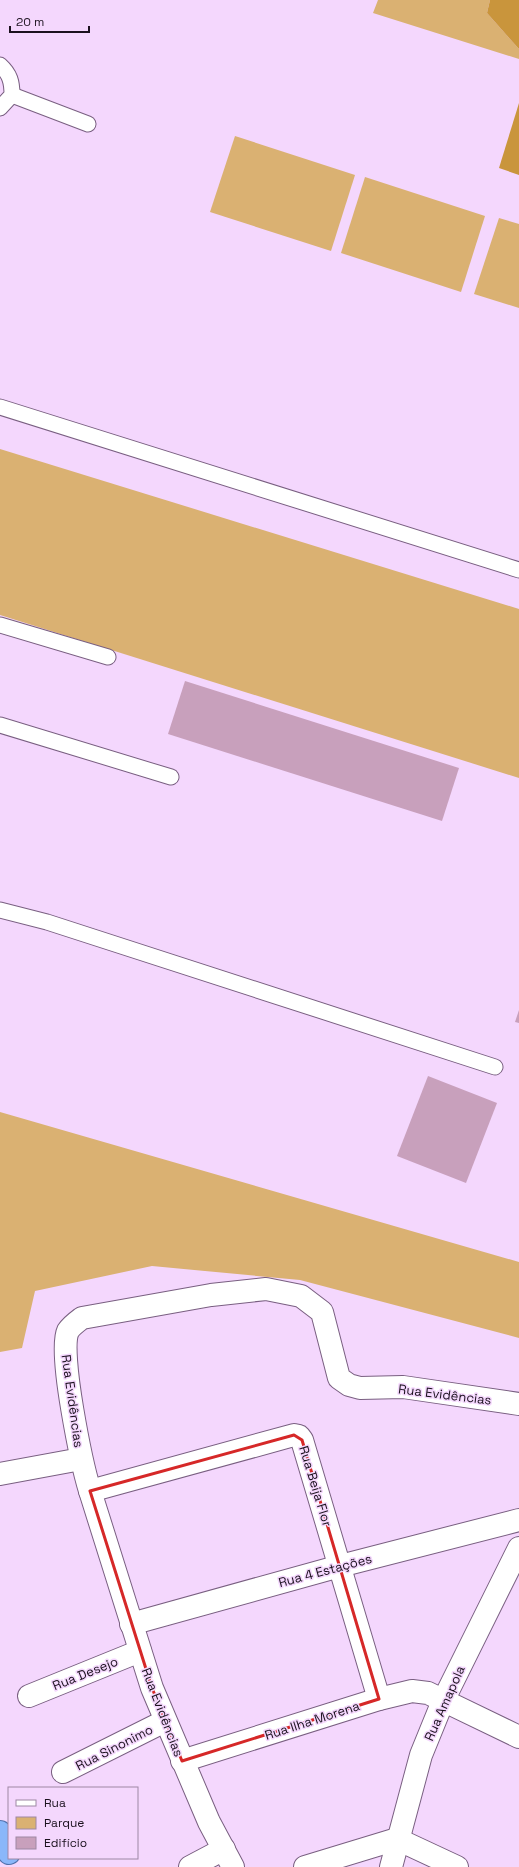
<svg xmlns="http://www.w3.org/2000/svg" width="519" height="1867" viewBox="0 0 519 1867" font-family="'Space Grotesk',sans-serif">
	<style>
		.green { fill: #dab172 }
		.forest { fill: #c9953c }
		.building { fill: #c8a0bc }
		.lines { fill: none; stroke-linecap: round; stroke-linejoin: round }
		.service-casing { stroke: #795f81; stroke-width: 17 }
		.minor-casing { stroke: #795f81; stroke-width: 24 }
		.trunk-casing { stroke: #5071ac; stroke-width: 24 }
		.service { stroke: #fff; stroke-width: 15 }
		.minor { stroke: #fff; stroke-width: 22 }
		.trunk { stroke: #8ab7fa; stroke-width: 22 }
		.marked { fill: none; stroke: #d62828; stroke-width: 3; stroke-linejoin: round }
		.labels { text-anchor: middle; stroke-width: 3; stroke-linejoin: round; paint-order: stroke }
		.street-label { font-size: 13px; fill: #1b111e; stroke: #f4d7fd }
	</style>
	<rect width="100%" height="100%" fill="#f4d7fd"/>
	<!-- green -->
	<g class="green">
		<polygon points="378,0 490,0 487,13 519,49 519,59 373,13"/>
		<polygon points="235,136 355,175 331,251 210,212"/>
		<polygon points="365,177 485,216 461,292 341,253"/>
		<polygon points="499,218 519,224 519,308 474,294"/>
		<polygon points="0,449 519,609 519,778 0,615"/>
		<polygon points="0,1112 519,1262 519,1338 300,1280 152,1266 35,1291 22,1348 0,1352"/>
	</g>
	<!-- forest -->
	<g class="forest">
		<polygon points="490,0 519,0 519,49 487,13"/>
		<polygon points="519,103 519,175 499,168"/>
	</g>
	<!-- building -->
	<g class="building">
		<polygon points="185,681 459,768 442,821 168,734"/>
		<polygon points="519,1010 519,1023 515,1022"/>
		<polygon points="428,1076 497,1103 466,1183 397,1156"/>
	</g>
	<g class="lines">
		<defs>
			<g id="service">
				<path d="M0,65c10,9 12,17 12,30l-12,13"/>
				<polyline points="12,95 88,124"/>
				<polyline points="0,407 519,570"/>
				<polyline points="0,625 108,657"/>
				<polyline points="0,725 171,777"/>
				<polyline points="0,910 47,922 495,1067"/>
			</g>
			<g id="minor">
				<polyline points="0,1474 81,1459"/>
				<polyline points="90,1491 294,1435 299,1436 302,1440 379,1699"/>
				<polyline points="131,1624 340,1566 519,1520"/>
				<polyline points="29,1696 140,1651"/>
				<polyline points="182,1761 379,1699 412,1691 428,1693 519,1737"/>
				<polyline points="63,1772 165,1721"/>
				<polyline points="190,1867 224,1849"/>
				<path d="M233,1867l-24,-45 -57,-134 -62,-197c-8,-26 -32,-139 -22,-160 3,-5 10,-10 14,-13l129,-23 55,-6 35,7 21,16 17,66 10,7 11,3 43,-1 116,17"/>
				<polyline points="305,1867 397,1839 457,1867"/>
				<polyline points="391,1867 421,1755 443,1701 519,1548"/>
			</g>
			<polyline id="trunk" points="0,1832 9,1853"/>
		</defs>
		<!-- service casing -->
		<use href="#service" class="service-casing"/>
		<!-- minor casing -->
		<use href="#minor" class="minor-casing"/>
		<!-- trunk casing -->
		<use href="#trunk" class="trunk-casing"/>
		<!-- service -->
		<use href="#service" class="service"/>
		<!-- minor -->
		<use href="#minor" class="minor"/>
		<!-- trunk -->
		<use href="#trunk" class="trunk"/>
	</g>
	<!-- marked area -->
	<path class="marked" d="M294,1435l8,5 77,259 -197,62 -30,-73 -62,-197z"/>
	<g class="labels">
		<!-- street labels -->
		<g class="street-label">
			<text transform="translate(445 1394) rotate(7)" y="5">Rua Evidências</text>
			<text transform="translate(73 1401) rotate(82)" y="5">Rua Evidências</text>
			<text transform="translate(316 1486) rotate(73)" y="5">Rua Beija Flor</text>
			<text transform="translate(325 1570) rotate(-15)" y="5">Rua 4 Estações</text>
			<text transform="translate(85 1673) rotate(-22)" y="5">Rua Desejo</text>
			<text transform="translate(444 1703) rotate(-66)" y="5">Rua Amapola</text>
			<text transform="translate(163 1712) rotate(69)" y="5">Rua Evidências</text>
			<text transform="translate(312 1720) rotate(-18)" y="5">Rua Ilha Morena</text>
			<text transform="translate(114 1747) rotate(-27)" y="5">Rua Sinonimo</text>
		</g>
	</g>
	<!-- legend -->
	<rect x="8" y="1787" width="130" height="72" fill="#f4d7fd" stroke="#9d88a4"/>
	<rect x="16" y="1800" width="20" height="6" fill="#ffffff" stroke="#9d88a4"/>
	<text x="44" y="1807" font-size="12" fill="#1b111e">Rua</text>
	<rect x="16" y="1817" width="20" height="12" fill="#dab172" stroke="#9d88a4"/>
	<text x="44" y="1827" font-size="12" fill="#1b111e">Parque</text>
	<rect x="16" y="1837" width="20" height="12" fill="#c8a0bc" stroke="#9d88a4"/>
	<text x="44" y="1847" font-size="12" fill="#1b111e">Edifício</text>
	<!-- scale -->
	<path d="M10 26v6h79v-6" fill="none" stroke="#1b111e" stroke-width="2"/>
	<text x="16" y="26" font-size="12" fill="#1b111e" stroke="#f4d7fd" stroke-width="3" paint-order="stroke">20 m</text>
</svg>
